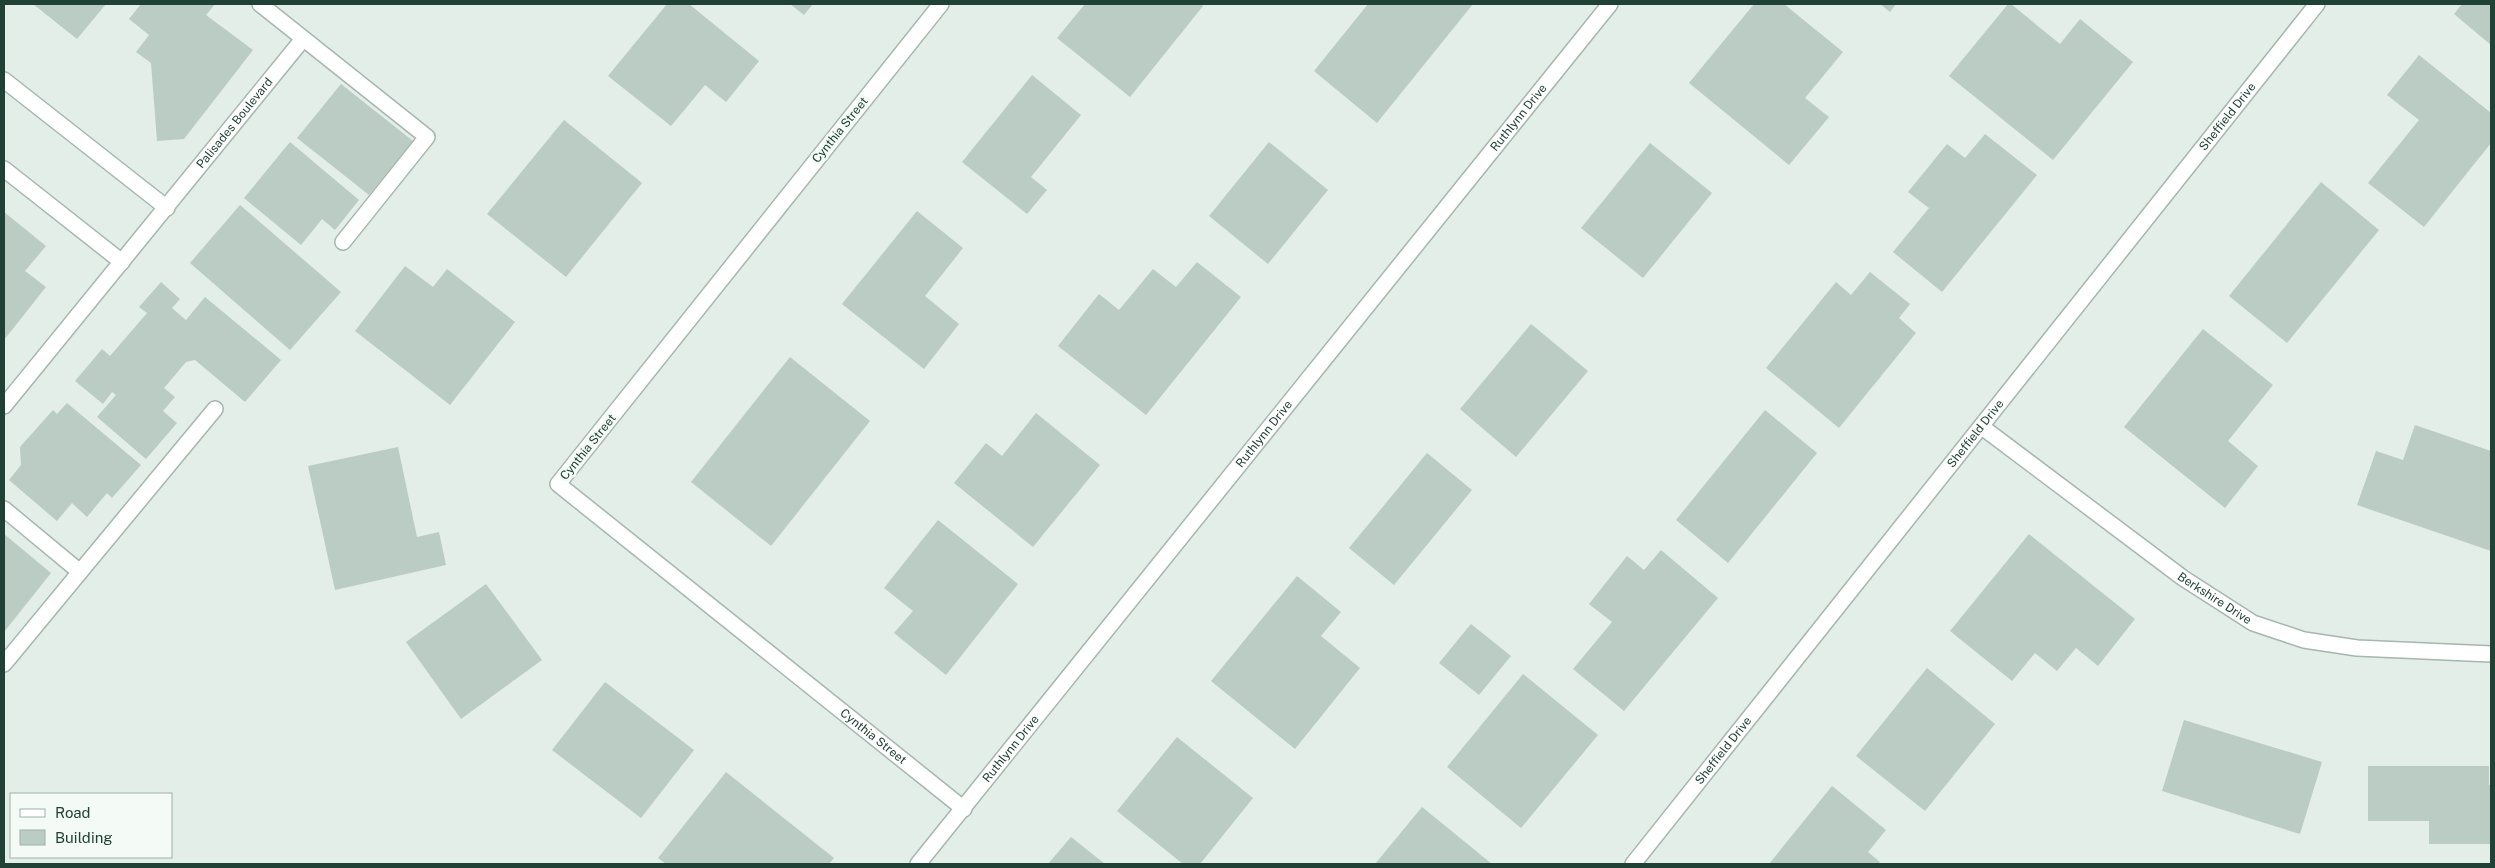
<svg xmlns="http://www.w3.org/2000/svg" width="2495" height="868" viewBox="0 0 2495 868" font-family="'Public Sans',sans-serif">
	<style>
		.building { fill: #baccc4 }
		.lines { fill: none; stroke-linecap: round; stroke-linejoin: round }
		.service-casing { stroke: #a5b7af; stroke-width: 18 }
		.minor-casing { stroke: #a5b7af; stroke-width: 18 }
		.service { stroke: #fff; stroke-width: 15 }
		.minor { stroke: #fff; stroke-width: 15 }
		.labels { text-anchor: middle; stroke-width: 5; stroke-linejoin: round; paint-order: stroke }
		.street-label { font-size: 12px; fill: #204136; stroke: #f4faf6 }
	</style>
	<rect width="100%" height="100%" fill="#e3eee8"/>
	<!-- building -->
	<g class="building">
		<polygon points="33,4 106,4 77,39"/>
		<polygon points="141,4 215,4 206,15 253,50 184,139 157,141 151,63 136,52 149,35 129,19"/>
		<polygon points="667,4 689,4 759,61 726,102 705,85 671,126 608,76"/>
		<polygon points="790,4 813,4 804,15"/>
		<polygon points="1085,4 1201,4 1203,6 1130,97 1057,38"/>
		<polygon points="1368,4 1473,4 1377,123 1314,71"/>
		<polygon points="1754,4 1784,4 1843,52 1805,98 1829,117 1789,165 1689,83"/>
		<polygon points="1880,4 1896,4 1890,12"/>
		<polygon points="2008,4 2011,4 2060,44 2080,19 2133,62 2053,160 1949,76"/>
		<polygon points="2462,4 2491,4 2491,45 2454,14"/>
		<polygon points="2419,55 2491,113 2491,143 2424,227 2368,183 2419,120 2387,95"/>
		<polygon points="1032,75 1081,115 1031,177 1047,190 1027,214 962,162"/>
		<polygon points="341,84 413,141 369,195 297,138"/>
		<polygon points="564,120 642,183 566,277 487,214"/>
		<polygon points="1985,134 2037,175 1942,292 1893,252 1929,208 1908,192 1947,144 1965,158"/>
		<polygon points="290,142 359,200 335,230 322,219 301,245 244,198"/>
		<polygon points="1269,142 1328,190 1268,264 1209,216"/>
		<polygon points="1650,143 1712,193 1643,278 1581,228"/>
		<polygon points="2321,182 2379,230 2287,343 2229,296"/>
		<polygon points="240,205 341,292 290,350 190,263"/>
		<polygon points="917,211 963,248 925,296 959,324 924,369 842,304"/>
		<polygon points="4,212 46,246 25,271 46,287 4,340"/>
		<polygon points="1197,262 1241,297 1146,415 1058,346 1099,294 1119,310 1153,269 1176,287"/>
		<polygon points="405,266 433,287 447,269 515,322 450,405 355,331"/>
		<polygon points="1870,272 1910,304 1899,318 1916,333 1839,428 1766,368 1836,282 1851,295"/>
		<polygon points="161,282 180,299 172,308 186,320 205,297 281,360 245,402 195,360 186,362 164,388 175,397 163,411 177,423 146,459 97,417 116,395 112,392 103,404 75,381 102,349 110,356 147,313 139,307"/>
		<polygon points="1531,324 1588,371 1516,457 1460,409"/>
		<polygon points="2203,329 2273,385 2228,441 2258,466 2225,508 2124,427"/>
		<polygon points="790,357 870,421 771,546 691,482"/>
		<polygon points="67,403 141,465 112,498 107,493 87,517 72,503 57,521 9,480 21,465 20,447 53,410 57,414"/>
		<polygon points="1765,410 1817,453 1728,563 1676,520"/>
		<polygon points="1036,413 1100,465 1033,547 954,483 986,443 1002,456"/>
		<polygon points="2415,425 2491,451 2491,551 2357,505 2376,451 2403,460"/>
		<polygon points="398,447 417,537 439,532 446,565 335,590 308,466"/>
		<polygon points="1427,453 1472,490 1394,585 1349,548"/>
		<polygon points="938,520 1018,584 946,675 894,633 913,611 884,588"/>
		<polygon points="4,534 51,573 4,632"/>
		<polygon points="2029,534 2135,619 2098,666 2076,648 2057,671 2035,653 2012,681 1950,631"/>
		<polygon points="1661,550 1718,598 1624,711 1573,669 1612,622 1589,604 1627,556 1644,570"/>
		<polygon points="1297,576 1341,612 1321,636 1360,668 1295,749 1211,681"/>
		<polygon points="486,584 542,660 461,719 406,642"/>
		<polygon points="1471,624 1511,656 1479,695 1439,663"/>
		<polygon points="1927,668 1995,724 1925,811 1856,756"/>
		<polygon points="1523,674 1598,735 1521,828 1447,767"/>
		<polygon points="605,682 694,750 641,818 552,750"/>
		<polygon points="2184,720 2322,762 2300,834 2162,791"/>
		<polygon points="1177,737 1253,798 1200,864 1183,864 1117,811"/>
		<polygon points="2368,766 2489,766 2489,785 2491,785 2491,844 2429,844 2429,821 2368,821"/>
		<polygon points="726,772 834,858 829,864 666,864 658,858"/>
		<polygon points="1832,786 1886,830 1868,852 1880,862 1878,864 1769,864"/>
		<polygon points="1422,807 1492,864 1375,864"/>
		<polygon points="1071,837 1105,864 1048,864"/>
	</g>
	<g class="lines">
		<defs>
			<g id="service">
				<polyline points="260,4 427,137 343,242"/>
				<polyline points="4,509 80,572 4,664"/>
				<polyline points="80,572 215,409"/>
			</g>
			<g id="minor">
				<path id="s1" d="M941,4l-383,480 406,325"/>
				<polyline points="4,80 167,208"/>
				<polyline points="4,169 122,262"/>
				<path id="s2" d="M4,406l299,-367"/>
				<path id="s3" d="M1982,427l201,151 70,45 51,17 53,8 134,6"/>
				<path id="s4" d="M918,864l692,-860"/>
				<path id="s5" d="M1633,864l684,-860"/>
			</g>
		</defs>
		<!-- service casing -->
		<use href="#service" class="service-casing"/>
		<!-- minor casing -->
		<use href="#minor" class="minor-casing"/>
		<!-- service -->
		<use href="#service" class="service"/>
		<!-- minor -->
		<use href="#minor" class="minor"/>
	</g>
	<g class="labels">
		<!-- street labels -->
		<g class="street-label">
			<text dy="4" stroke="none"><textPath href="#s5" startOffset="955">Sheffield Drive</textPath></text>
			<text dy="4" stroke="none"><textPath href="#s4" startOffset="958">Ruthlynn Drive</textPath></text>
			<text dy="4" stroke="none"><textPath href="#s2" startOffset="365">Palisades Boulevard</textPath></text>
			<text transform="translate(840 130) rotate(-51)" y="4">Cynthia Street</text>
			<text dy="4" stroke="none"><textPath href="#s4" startOffset="552">Ruthlynn Drive</textPath></text>
			<text dy="4" stroke="none"><textPath href="#s5" startOffset="550">Sheffield Drive</textPath></text>
			<text transform="translate(588 447) rotate(-51)" y="4">Cynthia Street</text>
			<text dy="4" stroke="none"><textPath href="#s3" startOffset="289">Berkshire Drive</textPath></text>
			<text dy="4" stroke="none"><textPath href="#s1" startOffset="1018">Cynthia Street</textPath></text>
			<text dy="4" stroke="none"><textPath href="#s4" startOffset="148">Ruthlynn Drive</textPath></text>
			<text dy="4" stroke="none"><textPath href="#s5" startOffset="145">Sheffield Drive</textPath></text>
		</g>
	</g>
	<!-- border -->
	<rect width="2495" height="868" fill="none" stroke="#204136" stroke-width="10"/>
	<!-- legend -->
	<rect x="10" y="793" width="162" height="65" fill="#f4faf6" stroke="#9fb0a9"/>
	<rect x="20" y="809" width="25" height="8" fill="#ffffff" stroke="#9fb0a9"/>
	<text x="55" y="818" font-size="15" fill="#204136">Road</text>
	<rect x="20" y="830" width="25" height="15" fill="#baccc4" stroke="#9fb0a9"/>
	<text x="55" y="843" font-size="15" fill="#204136">Building</text>
</svg>
